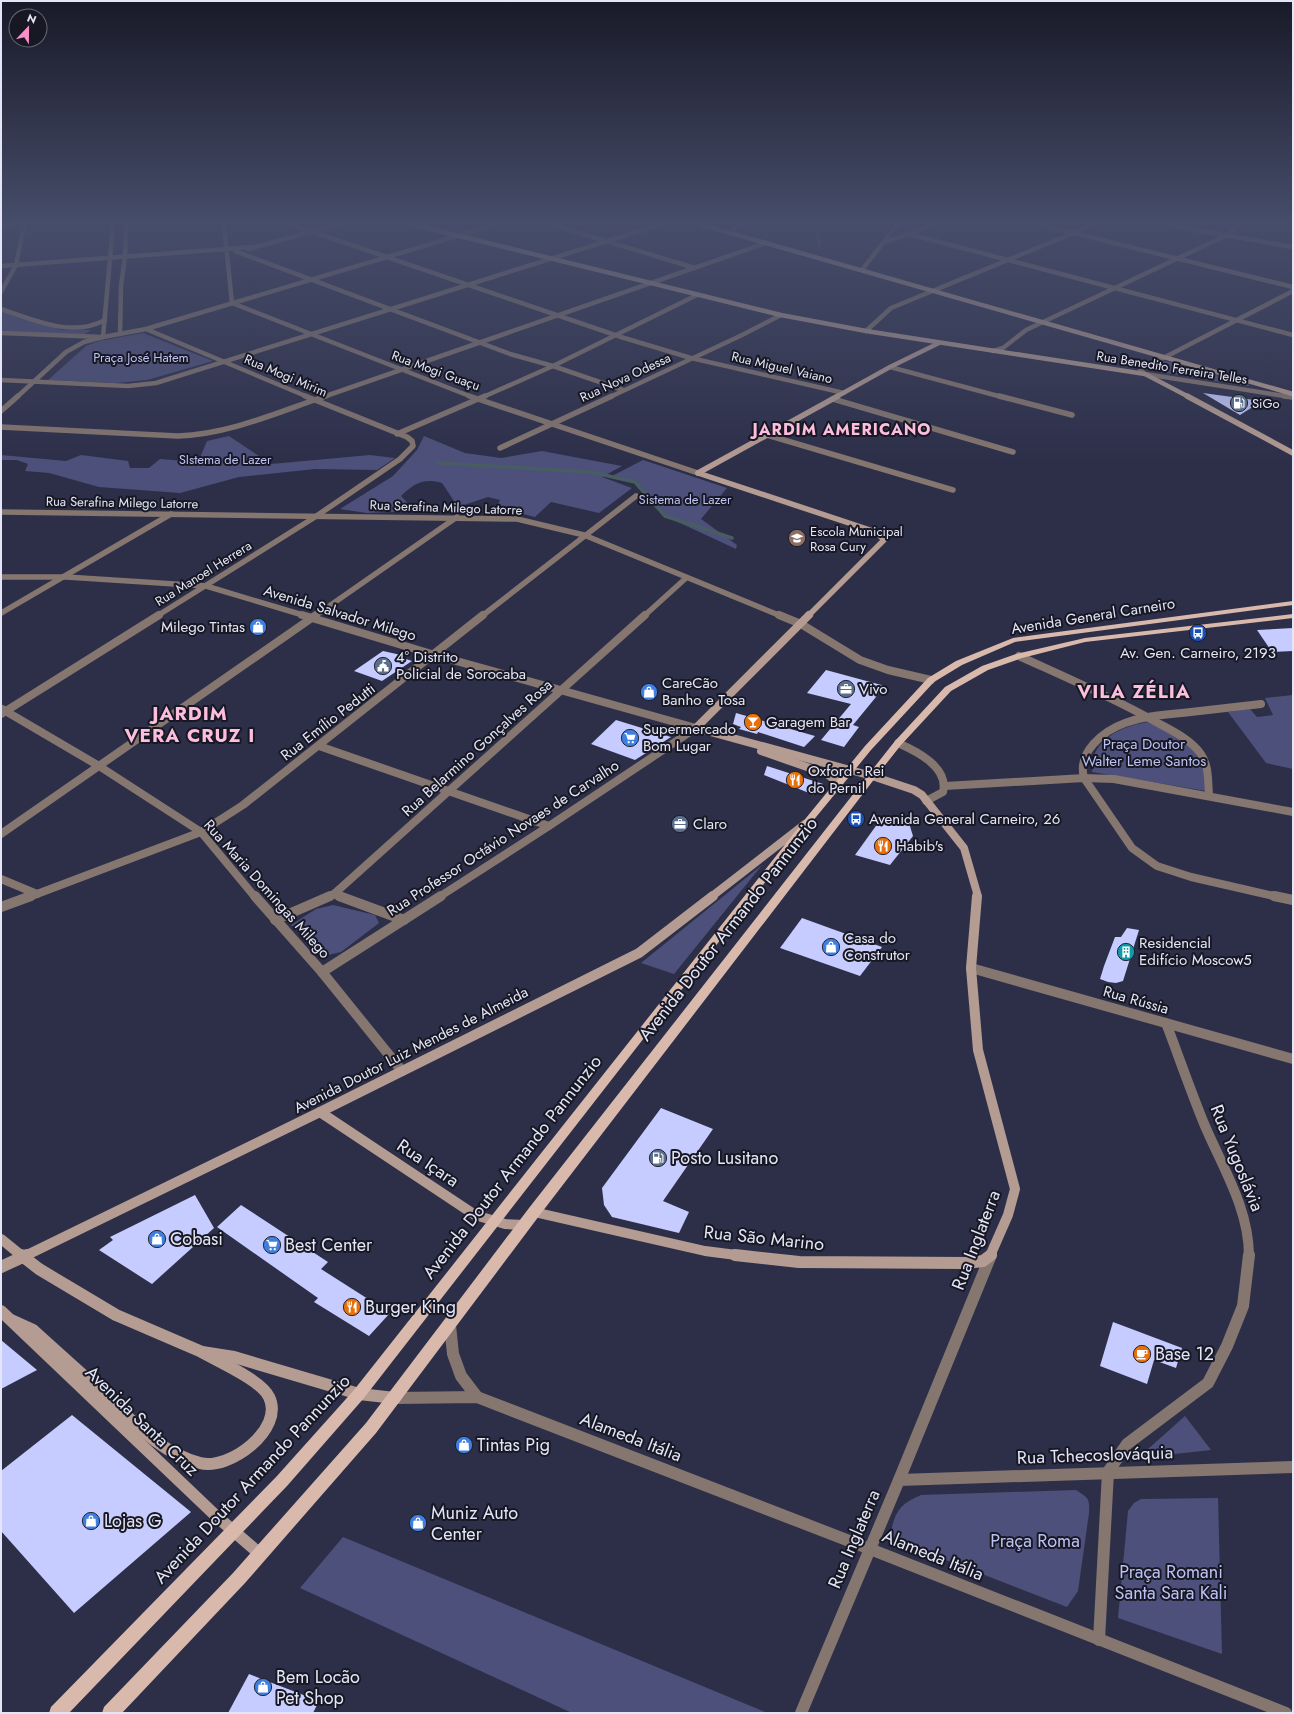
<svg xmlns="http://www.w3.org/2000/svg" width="1294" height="1714" viewBox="0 0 1294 1714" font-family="Jost,sans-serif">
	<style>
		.green { fill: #4d507a }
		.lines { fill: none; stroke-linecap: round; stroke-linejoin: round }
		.stream-far1 { stroke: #475d62; stroke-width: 3 }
		.stream { stroke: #475d62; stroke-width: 3.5 }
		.building { fill: #c6ccff }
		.street-far4 { stroke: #85766f; stroke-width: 4.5 }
		.street-far3 { stroke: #85766f; stroke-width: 5.5 }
		.street-far2 { stroke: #85766f; stroke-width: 8 }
		.street-far1 { stroke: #85766f; stroke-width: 10 }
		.street { stroke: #85766f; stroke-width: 12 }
		.secondary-far4 { stroke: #b49c92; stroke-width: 4.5 }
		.secondary-far3 { stroke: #b49c92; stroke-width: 5.5 }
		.secondary-far2 { stroke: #b49c92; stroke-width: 8 }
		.secondary-far1 { stroke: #b49c92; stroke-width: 10 }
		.secondary { stroke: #b49c92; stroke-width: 12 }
		.primary { fill: #d9b9ac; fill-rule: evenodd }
		.labels { text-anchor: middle; stroke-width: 4; stroke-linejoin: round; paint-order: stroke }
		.far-park-label { font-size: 13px; fill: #bcc2f4; stroke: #171824 }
		.far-street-label { font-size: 13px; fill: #e4e6f7; stroke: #171824 }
		.far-poi-label { font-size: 13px; fill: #e4e6f7; stroke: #171824; text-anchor: start }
		.street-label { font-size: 15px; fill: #e4e6f7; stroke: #171824 }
		.poi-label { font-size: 15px; fill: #e4e6f7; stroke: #171824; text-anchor: start }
		.park-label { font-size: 15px; fill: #bcc2f4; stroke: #171824 }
		.far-district-label { font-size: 16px; font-weight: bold; letter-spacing: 1px; fill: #fcbedc; stroke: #171824 }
		.near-street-label { font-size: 18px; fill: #e4e6f7; stroke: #171824 }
		.near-poi-label { font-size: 18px; fill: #e4e6f7; stroke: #171824; text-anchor: start }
		.near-park-label { font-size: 18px; fill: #bcc2f4; stroke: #171824 }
		.district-label { font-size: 19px; font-weight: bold; letter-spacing: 1px; fill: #fcbedc; stroke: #171824 }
	</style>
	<rect width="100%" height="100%" fill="#2d2f49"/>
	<!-- green -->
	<g class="green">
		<polygon points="1,311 61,330 91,330 85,334 78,335 1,331"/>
		<polygon points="143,333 213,361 147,380 116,383 48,380 86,346 99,341"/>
		<polygon points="1166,361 1248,384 1249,386 1246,386 1148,370 1148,369 1161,362"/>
		<polygon points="229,436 271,464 370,455 395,458 377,470 315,469 239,477 180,493 99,487 49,473 25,471 28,464 17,460 1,460 1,455 66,461 81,455 128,461 130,468 149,468 160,459 198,462 207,441"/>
		<path d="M424,436l41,17 36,5 41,-7 80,15 -20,11 30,11 -33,25 -48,-11 -16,15 -38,-10 3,-7 -12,-3 -30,10 -16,-24c-19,-5 -27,0 -41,13l14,15 -48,2 -27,-4 53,-33 24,-26z"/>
		<polygon points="643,460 727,488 701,519 737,545 736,549 665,516 635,482 612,476"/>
		<polygon points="1293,695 1293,769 1266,763 1228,712 1250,709 1257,717 1273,715 1265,698"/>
		<path d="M1148,722c12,6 44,21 50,32 7,11 7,25 8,37l-114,-19c1,-5 0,-14 3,-19 9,-19 33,-28 53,-31z"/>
		<polygon points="762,865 674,974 641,963"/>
		<polygon points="333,905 375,915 379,923 341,952 324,956 291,925 316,909"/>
		<polygon points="1185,1416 1211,1450 1138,1458"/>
		<path d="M1076,1490c12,8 14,8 13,23l-11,78 -11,16 -170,-66 -6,-6c2,-22 10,-32 30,-40z"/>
		<polygon points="1218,1498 1222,1654 1118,1618 1128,1511 1134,1503 1141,1499"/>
		<polygon points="343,1537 765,1712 765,1713 572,1713 300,1588"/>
	</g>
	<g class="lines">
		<!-- stream-far1 -->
		<polyline class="stream-far1" points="815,225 820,246"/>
		<!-- stream -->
		<polyline class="stream" points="438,463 591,472 635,482 665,516 732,538"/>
	</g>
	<!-- building -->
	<g class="building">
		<polygon points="1203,393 1262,401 1240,415"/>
		<polygon points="1293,628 1293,651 1272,652 1257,630"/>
		<polygon points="383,651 401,655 400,657 412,661 382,681 354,671"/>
		<polygon points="826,670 885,686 853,725 859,727 844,747 821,740 851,704 807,693"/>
		<polygon points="736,713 750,717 751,716 766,722 815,736 804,747 758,732 757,734 739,729 741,727 733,724"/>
		<polygon points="616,720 671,737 635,760 591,744"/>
		<polygon points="767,766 823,784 814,795 764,775"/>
		<polygon points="878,823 909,823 913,836 890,865 855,855"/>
		<polygon points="802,918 882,947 860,976 780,948"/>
		<polygon points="1127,928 1139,930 1123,981 1116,983 1108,982 1100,979 1104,966 1115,937 1121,937"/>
		<polygon points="661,1108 713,1129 663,1201 689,1212 679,1233 612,1217 604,1205 602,1188"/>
		<polygon points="195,1195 214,1228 152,1284 99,1250 113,1240 110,1237"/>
		<polygon points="241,1205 328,1262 321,1269 390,1313 369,1336 314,1302 318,1298 217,1227"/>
		<polygon points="1113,1322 1182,1348 1176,1368 1154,1360 1147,1384 1100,1366"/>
		<polygon points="1,1340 37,1370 1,1389"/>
		<polygon points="72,1415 191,1512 74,1613 1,1531 1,1471"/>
		<polygon points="249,1674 319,1701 313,1713 228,1713"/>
	</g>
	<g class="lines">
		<!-- street-far4 -->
		<g class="street-far4">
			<polyline points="224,225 232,303 472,397"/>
			<polyline points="293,225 621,337 691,358 844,393"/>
			<polyline points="553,225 695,268"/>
			<polyline points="1041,225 1293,287"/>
			<polyline points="1168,225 1293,247"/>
			<polyline points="1,228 9,225"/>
			<polyline points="734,233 733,229 737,225"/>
			<polyline points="909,234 1293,335"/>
			<polyline points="885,242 934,225"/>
			<polyline points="248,249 336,225"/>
			<polyline points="235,251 510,354 553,366 623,390"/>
			<polyline points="1,266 253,247"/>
			<polyline points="862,270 897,225"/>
			<polyline points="1,292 16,265 24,225"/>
			<path d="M1,309c33,11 71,29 104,11"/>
			<polyline points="146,329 308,397"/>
			<polyline points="866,331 891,308 1093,225"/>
			<polyline points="1,333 103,337 146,329 494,225"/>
			<polyline points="120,334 121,286 125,257 126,225"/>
			<polyline points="993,351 1003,348 1026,330 1227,235 1237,225"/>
			<polyline points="890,367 1002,397"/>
			<polyline points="1,380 128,386 156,383 658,225"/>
			<polyline points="17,397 66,352 84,342 103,337 113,225"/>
			<polyline points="323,397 766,243"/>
			<polyline points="483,397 553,366 697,295"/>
			<polyline points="610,397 740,336 781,315"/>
			<polyline points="1291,397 1145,374 1140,370 1293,291"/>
		</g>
		<!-- street-far3 -->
		<g class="street-far3">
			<polyline points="469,396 698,473"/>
			<polyline points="999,396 1072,415"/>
			<polyline points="1284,396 1293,397"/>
			<polyline points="833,399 1013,452"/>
			<polyline points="1,411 18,396"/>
			<path d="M1,427l177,9c52,-2 100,-24 148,-40"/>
			<polyline points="397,434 485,396"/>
			<polyline points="767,435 953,490"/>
			<polyline points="500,448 612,396"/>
			<polyline points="1,512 517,519 584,535 781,616"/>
			<polyline points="1,577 66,577 206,586 306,616"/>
			<polyline points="1,613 171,514"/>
			<polyline points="157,616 315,517 400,459 413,446 412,441 407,437 305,396"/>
			<polyline points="315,616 457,517"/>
			<polyline points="482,616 636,496"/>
			<polyline points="644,616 686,578"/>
		</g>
		<!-- street-far2 -->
		<g class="street-far2">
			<polyline points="302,615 435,655 696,728"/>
			<polyline points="779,615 801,624 860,660 888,670 931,680"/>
			<path d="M1019,656c46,21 93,41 137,66 15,8 34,17 45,32 8,11 7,28 8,41"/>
			<path d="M1261,704c-26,3 -52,6 -79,9 -19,2 -38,3 -57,10 -22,8 -48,29 -41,55l48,70 25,18 34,11 87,20"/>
			<polyline points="2,709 99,766 201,832 255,897"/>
			<polyline points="1,714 159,615"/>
			<path d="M898,743c18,8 51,24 45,49l-17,9"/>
			<polyline points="319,746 549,826"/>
			<polyline points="945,786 1084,778 1114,779 1293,812"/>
			<polyline points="1,834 316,615"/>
			<polyline points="1,879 37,894"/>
			<polyline points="334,894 341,897"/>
			<polyline points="29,897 201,832 243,805 483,615"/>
			<polyline points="328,897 334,894 645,615"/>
			<polyline points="439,897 549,826 696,728"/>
		</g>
		<!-- street-far1 -->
		<g class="street-far1">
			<polyline points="255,896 322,972 402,1071"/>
			<polyline points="339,896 404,920"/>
			<polyline points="1274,896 1293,900"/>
			<polyline points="1,907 31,896"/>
			<polyline points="275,920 330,896"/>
			<polyline points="971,968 1293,1059"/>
			<polyline points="322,972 441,896"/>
			<path d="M1166,1023c13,34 25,69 39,103 18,42 44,83 44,130"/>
		</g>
		<!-- street -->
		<g class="street">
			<polyline points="450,1325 453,1354 461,1376 477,1397"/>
			<polyline points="395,1398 477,1397 870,1549 1286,1713"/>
			<polyline points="899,1480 1293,1467"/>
			<polyline points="1099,1640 1108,1472 1127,1444 1208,1383 1227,1346 1243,1306 1249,1255"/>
			<polyline points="801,1713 899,1480 991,1255"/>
		</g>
		<!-- secondary-far4 -->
		<g class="secondary-far4">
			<polyline points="415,225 781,315 866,331 1145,374 1189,397"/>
			<polyline points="703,225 1293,394"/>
			<polyline points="836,397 890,367 939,343"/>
		</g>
		<!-- secondary-far3 -->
		<g class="secondary-far3">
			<polyline points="1187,396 1293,453"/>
			<polyline points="698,473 838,396"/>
			<polyline points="698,473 876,532 884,540 808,616"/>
		</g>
		<!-- secondary-far2 -->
		<g class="secondary-far2">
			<polyline points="696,728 809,615"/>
			<polyline points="696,728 872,776 914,790 922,795 964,848 977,893 977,897"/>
			<polyline points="761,751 827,774 839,783"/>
			<polyline points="711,897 805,824"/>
		</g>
		<!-- secondary-far1 -->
		<g class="secondary-far1">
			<polyline points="977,896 971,968 978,1050 1015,1189 1008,1215 990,1256"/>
			<polyline points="320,1112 475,1215 505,1224 524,1225"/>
			<polyline points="534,1212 705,1251 744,1256"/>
			<polyline points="1,1239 22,1256"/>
			<polyline points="25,1256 320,1112 639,953 713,896"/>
		</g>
		<!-- secondary -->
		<g class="secondary">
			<polyline points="21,1255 39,1269 116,1315 202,1352 234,1357 359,1394 395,1398"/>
			<polyline points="735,1255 799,1262 966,1263 983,1261 991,1255"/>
			<polyline points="1,1267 27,1255"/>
			<polyline points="1,1311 215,1515 260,1554"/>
			<path d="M11,1320l22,10c24,22 48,43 72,65 29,27 55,58 95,68 29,8 85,-34 69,-66 -8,-17 -50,-35 -67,-45"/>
		</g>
		<!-- primary -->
		<g class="primary">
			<polygon points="1293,601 1293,605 1015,642 962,665 934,682 871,750 812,822 364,1398 287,1486 69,1713 49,1713 51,1707 277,1476 354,1390 806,818 865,746 928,678 956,661 1013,638"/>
			<polygon points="1293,614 1293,618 1085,642 1022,658 988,670 951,691 901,745 882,769 539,1216 376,1433 245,1583 122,1713 102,1713 104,1707 233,1573 366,1423 529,1208 876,765 895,741 945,687 982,666 1016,654 1085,638"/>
		</g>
	</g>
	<!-- sky -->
	<linearGradient id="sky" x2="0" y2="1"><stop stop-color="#191a28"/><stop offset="0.48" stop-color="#464d6a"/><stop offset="1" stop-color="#464d6a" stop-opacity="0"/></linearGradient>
	<rect width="1294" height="464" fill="url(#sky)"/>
	<!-- icons -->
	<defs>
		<symbol id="fuel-disc" viewBox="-11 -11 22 22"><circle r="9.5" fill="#5c6f8a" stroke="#171824"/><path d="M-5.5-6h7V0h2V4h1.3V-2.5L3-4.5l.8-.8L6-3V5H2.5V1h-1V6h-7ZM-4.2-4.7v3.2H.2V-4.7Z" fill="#fff"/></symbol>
		<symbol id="school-disc" viewBox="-11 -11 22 22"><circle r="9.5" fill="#8d6e63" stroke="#171824"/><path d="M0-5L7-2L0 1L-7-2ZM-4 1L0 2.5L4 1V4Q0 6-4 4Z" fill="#fff"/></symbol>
		<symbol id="shop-disc" viewBox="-11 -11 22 22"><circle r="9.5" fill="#3f7fe0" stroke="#171824"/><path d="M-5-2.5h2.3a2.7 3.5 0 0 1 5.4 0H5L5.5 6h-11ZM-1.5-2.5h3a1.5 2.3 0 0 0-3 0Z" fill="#fff"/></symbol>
		<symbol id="bus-disc" viewBox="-11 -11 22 22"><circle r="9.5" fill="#1a4fb4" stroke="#171824"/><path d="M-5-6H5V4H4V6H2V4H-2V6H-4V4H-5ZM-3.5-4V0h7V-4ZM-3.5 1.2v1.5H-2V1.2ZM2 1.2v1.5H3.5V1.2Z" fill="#fff"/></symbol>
		<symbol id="civic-disc" viewBox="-11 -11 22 22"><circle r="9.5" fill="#5c6f8a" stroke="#171824"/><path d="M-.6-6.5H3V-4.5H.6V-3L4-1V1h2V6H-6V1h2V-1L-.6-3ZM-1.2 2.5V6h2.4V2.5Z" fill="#fff"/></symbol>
		<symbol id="office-disc" viewBox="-11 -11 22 22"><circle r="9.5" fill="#5c6f8a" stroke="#171824"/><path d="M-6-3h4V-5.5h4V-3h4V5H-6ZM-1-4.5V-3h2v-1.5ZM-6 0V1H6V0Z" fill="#fff"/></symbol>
		<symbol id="bar-disc" viewBox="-11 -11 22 22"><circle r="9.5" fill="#e8710a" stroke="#171824"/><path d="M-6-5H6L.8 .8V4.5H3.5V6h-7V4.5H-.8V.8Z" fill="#fff"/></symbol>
		<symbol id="supermarket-disc" viewBox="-11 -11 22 22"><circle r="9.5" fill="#3f7fe0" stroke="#171824"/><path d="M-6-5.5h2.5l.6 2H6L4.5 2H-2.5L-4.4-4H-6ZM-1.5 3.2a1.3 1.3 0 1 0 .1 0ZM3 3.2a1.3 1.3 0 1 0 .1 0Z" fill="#fff"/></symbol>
		<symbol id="restaurant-disc" viewBox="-11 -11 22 22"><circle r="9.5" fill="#e8710a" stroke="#171824"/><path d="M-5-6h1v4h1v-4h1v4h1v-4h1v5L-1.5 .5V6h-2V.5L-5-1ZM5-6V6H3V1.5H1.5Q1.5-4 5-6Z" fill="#fff"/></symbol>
		<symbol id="building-disc" viewBox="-11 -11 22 22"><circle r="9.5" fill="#0f9aa8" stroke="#171824"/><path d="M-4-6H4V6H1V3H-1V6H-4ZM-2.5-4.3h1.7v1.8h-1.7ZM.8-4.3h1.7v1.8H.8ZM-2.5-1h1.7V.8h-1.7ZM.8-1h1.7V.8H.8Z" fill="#fff"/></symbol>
		<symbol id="cafe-disc" viewBox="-11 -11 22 22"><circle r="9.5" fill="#e8710a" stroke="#171824"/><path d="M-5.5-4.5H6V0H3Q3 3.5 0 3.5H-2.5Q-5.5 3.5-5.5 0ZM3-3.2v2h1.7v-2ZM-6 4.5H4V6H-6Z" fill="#fff"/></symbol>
	</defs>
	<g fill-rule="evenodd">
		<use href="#fuel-disc" x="1229" y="393" width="20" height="20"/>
		<use href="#school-disc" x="787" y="528" width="20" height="20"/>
		<use href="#shop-disc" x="248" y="617" width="20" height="20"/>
		<use href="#bus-disc" x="1188" y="623" width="20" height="20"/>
		<use href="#civic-disc" x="373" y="656" width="20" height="20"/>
		<use href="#office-disc" x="836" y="679" width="20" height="20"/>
		<use href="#shop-disc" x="639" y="682" width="20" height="20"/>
		<use href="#bar-disc" x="743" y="712" width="20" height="20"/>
		<use href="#supermarket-disc" x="620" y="728" width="20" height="20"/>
		<use href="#restaurant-disc" x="785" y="770" width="20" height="20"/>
		<use href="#bus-disc" x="846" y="809" width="20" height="20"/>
		<use href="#office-disc" x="670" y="814" width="20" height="20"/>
		<use href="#restaurant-disc" x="873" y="836" width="20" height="20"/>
		<use href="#shop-disc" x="821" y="937" width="20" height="20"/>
		<use href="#building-disc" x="1116" y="942" width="20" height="20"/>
		<use href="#fuel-disc" x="648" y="1148" width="20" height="20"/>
		<use href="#shop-disc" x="147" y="1229" width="20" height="20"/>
		<use href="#supermarket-disc" x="262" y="1235" width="20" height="20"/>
		<use href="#restaurant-disc" x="342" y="1297" width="20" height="20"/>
		<use href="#cafe-disc" x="1132" y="1344" width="20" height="20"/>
		<use href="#shop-disc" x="454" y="1435" width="20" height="20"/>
		<use href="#shop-disc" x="81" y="1511" width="20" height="20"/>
		<use href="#shop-disc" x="408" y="1513" width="20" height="20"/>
		<use href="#shop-disc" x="253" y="1677" width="20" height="20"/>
	</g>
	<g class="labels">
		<!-- far-park labels -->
		<g class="far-park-label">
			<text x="141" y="362">Praça José Hatem</text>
			<text x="225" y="464">SIstema de Lazer</text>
			<text x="685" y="504">Sistema de Lazer</text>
		</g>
		<!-- far-street labels -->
		<g class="far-street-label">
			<text transform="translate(782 367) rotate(13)" y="5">Rua Miguel Vaiano</text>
			<text transform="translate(1172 367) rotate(9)" y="5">Rua Benedito Ferreira Telles</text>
			<text transform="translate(436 370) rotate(20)" y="5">Rua Mogi Guaçu</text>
			<text transform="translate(286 375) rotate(23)" y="5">Rua Mogi Mirim</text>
			<text transform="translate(625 377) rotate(-25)" y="5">Rua Nova Odessa</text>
			<text transform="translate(122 502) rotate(1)" y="5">Rua Serafina Milego Latorre</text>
			<text transform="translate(446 507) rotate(2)" y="5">Rua Serafina Milego Latorre</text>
			<text transform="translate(203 573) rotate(-32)" y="5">Rua Manoel Herrera</text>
		</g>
		<!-- far-poi labels -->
		<g class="far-poi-label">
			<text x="1252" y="408">SiGo</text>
			<text x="810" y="536">Escola Municipal<tspan x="810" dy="15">Rosa Cury</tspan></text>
		</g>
		<!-- street labels -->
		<g class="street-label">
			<text transform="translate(340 613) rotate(17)" y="5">Avenida Salvador Milego</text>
			<text transform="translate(1093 616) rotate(-9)" y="5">Avenida General Carneiro</text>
			<text transform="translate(328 722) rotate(-38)" y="5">Rua Emílio Pedutti</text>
			<text transform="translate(477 748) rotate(-42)" y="5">Rua Belarmino Gonçalves Rosa</text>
			<text transform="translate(503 838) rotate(-33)" y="5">Rua Professor Octávio Novaes de Carvalho</text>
			<text transform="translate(267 889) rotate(48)" y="5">Rua Maria Domingas Milego</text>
			<text transform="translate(1136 1000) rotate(16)" y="5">Rua Rússia</text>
			<text transform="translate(411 1050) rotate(-27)" y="5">Avenida Doutor Luiz Mendes de Almeida</text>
		</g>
		<!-- poi labels -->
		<g class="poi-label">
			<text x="245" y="632" text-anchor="end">Milego Tintas</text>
			<text x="1198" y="658" text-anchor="middle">Av. Gen. Carneiro, 2193</text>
			<text x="396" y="662">4º Distrito<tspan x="396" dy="17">Policial de Sorocaba</tspan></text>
			<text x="662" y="688">CareCão<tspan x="662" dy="17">Banho e Tosa</tspan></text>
			<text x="859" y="694">Vivo</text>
			<text x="766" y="727">Garagem Bar</text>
			<text x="643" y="734">Supermercado<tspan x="643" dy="17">Bom Lugar</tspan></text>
			<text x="808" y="776">Oxford - Rei<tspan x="808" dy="17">do Pernil</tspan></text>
			<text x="869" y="824">Avenida General Carneiro, 26</text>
			<text x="693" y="829">Claro</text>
			<text x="896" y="851">Habib's</text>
			<text x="844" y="943">Casa do<tspan x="844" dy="17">Construtor</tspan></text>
			<text x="1139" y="948">Residencial<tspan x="1139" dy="17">Edifício Moscow5</tspan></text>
		</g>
		<!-- park labels -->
		<g class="park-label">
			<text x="1144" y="749">Praça Doutor<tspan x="1144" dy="17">Walter Leme Santos</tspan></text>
		</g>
		<!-- far-district labels -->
		<g class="far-district-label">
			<text x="842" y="435">JARDIM AMERICANO</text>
		</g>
		<!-- near-street labels -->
		<g class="near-street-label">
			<text transform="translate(728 929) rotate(-52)" y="6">Avenida Doutor Armando Pannunzio</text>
			<text transform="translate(1237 1158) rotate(68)" y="6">Rua Yugoslávia</text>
			<text transform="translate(428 1163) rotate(34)" y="6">Rua Içara</text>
			<text transform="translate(512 1167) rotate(-52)" y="6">Avenida Doutor Armando Pannunzio</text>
			<text transform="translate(764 1238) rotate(6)" y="6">Rua São Marino</text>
			<text transform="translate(976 1240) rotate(-69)" y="6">Rua Inglaterra</text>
			<text transform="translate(142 1421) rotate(44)" y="6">Avenida Santa Cruz</text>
			<text transform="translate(631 1437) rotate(21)" y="6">Alameda Itália</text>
			<text transform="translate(1095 1455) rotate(-2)" y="6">Rua Tchecoslováquia</text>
			<text transform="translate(252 1479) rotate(-47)" y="6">Avenida Doutor Armando Pannunzio</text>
			<text transform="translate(854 1539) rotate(-67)" y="6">Rua Inglaterra</text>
			<text transform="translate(933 1555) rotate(22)" y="6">Alameda Itália</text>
		</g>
		<!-- near-poi labels -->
		<g class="near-poi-label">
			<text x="671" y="1164">Posto Lusitano</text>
			<text x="170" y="1245">Cobasi</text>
			<text x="285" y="1251">Best Center</text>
			<text x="365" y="1313">Burger King</text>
			<text x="1155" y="1360">Base 12</text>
			<text x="477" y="1451">Tintas Pig</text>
			<text x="431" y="1519">Muniz Auto<tspan x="431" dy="21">Center</tspan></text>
			<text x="104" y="1527">Lojas G</text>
			<text x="276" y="1683">Bem Locão<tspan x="276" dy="21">Pet Shop</tspan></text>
		</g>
		<!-- near-park labels -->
		<g class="near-park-label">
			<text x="1035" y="1547">Praça Roma</text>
			<text x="1171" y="1578">Praça Romani<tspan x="1171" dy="21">Santa Sara Kali</tspan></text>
		</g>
		<!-- district labels -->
		<g class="district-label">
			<text x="1134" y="698">VILA ZÉLIA</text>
			<text x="190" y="720">JARDIM<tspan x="190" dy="22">VERA CRUZ I</tspan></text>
		</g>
	</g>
	<!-- border -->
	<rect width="1294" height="1714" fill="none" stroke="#e4e6f7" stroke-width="4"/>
	<!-- north arrow -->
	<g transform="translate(28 28) rotate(22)"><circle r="19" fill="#171824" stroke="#696a78"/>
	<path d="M0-3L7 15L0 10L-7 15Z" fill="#fa8fc7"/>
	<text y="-6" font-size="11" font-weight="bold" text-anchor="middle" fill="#e4e6f7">N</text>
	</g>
</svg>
